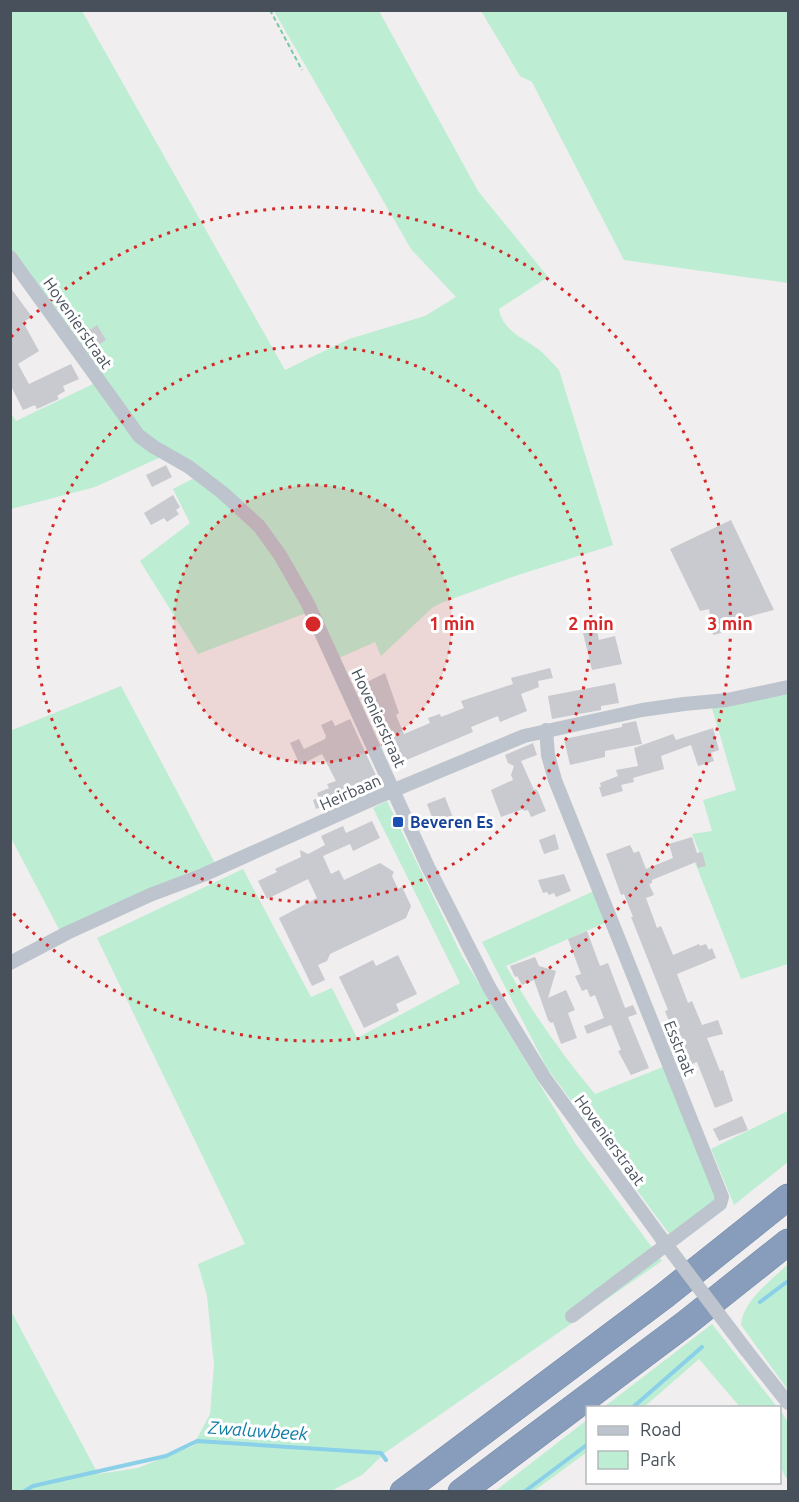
<svg xmlns="http://www.w3.org/2000/svg" width="799" height="1502" viewBox="0 0 799 1502" font-family="Ubuntu,sans-serif">
	<style>
		.green { fill: #bdedd3 }
		.lines { fill: none; stroke-linecap: round; stroke-linejoin: round }
		.stream { stroke: #8bd0e9; stroke-width: 4 }
		.building { fill: #c8cad0 }
		.highway-casing { stroke: #7288a7; stroke-width: 27 }
		.path { stroke: #76caa6; stroke-width: 2; stroke-dasharray: 4.5 3; stroke-linecap: butt }
		.street { stroke: #bdc4cd; stroke-width: 14 }
		.highway { stroke: #879dbb; stroke-width: 26 }
		.street-bridge { stroke: #bdc4cd; stroke-width: 14 }
		.ring { fill: none; stroke: #d62828; stroke-width: 3; stroke-dasharray: 3 6 }
		.transit-dot { fill: #1a4fb4; stroke: #fff; stroke-width: 2 }
		.labels { text-anchor: middle; stroke-width: 6; stroke-linejoin: round; paint-order: stroke }
		.street-label { font-size: 16px; fill: #47505b; stroke: #fff }
		.transit-label { font-size: 16px; font-weight: bold; fill: #164399; stroke: #fff; text-anchor: start }
		.water-label { font-size: 18px; font-style: italic; fill: #117ca4; stroke: #fff }
		.centre { fill: #d62828; stroke: #fff; stroke-width: 3 }
		.ring-label { font-size: 18px; text-anchor: middle; font-weight: bold; fill: #d62828; stroke: #fff; stroke-width: 6; stroke-linejoin: round; paint-order: stroke }
	</style>
	<rect width="100%" height="100%" fill="#f0eeee"/>
	<!-- green -->
	<g class="green">
		<path d="M10,11h72l203,359 64,-31 76,-23 31,-19 -45,-48 -137,-238h105l99,180 70,86 -49,32c3,21 24,29 39,40 8,6 14,14 21,21l54,175 -98,31 -74,27 -9,5 -51,48 -6,-14 -36,16 -62,-119 -127,-102 -16,-15 -123,-174z"/>
		<polygon points="481,11 788,11 788,283 624,260 532,82 520,76"/>
		<polygon points="93,384 161,457 95,487 11,509 10,412 16,421"/>
		<polygon points="196,477 255,530 269,547 306,613 198,654 140,561 190,523 173,489"/>
		<polygon points="121,686 216,865 61,933 11,838 10,731"/>
		<polygon points="788,693 788,964 741,979 694,860 701,856 692,834 712,831 703,800 736,790 712,708"/>
		<polygon points="387,801 462,956 481,987 575,1143 662,1261 386,1452 362,1475 331,1491 11,1491 10,1309 98,1474 138,1468 193,1446 210,1414 214,1365 207,1296 198,1264 245,1244 97,938 243,869 311,997 332,988 357,1038 460,983 373,808"/>
		<path d="M594,891l13,31 -101,44c26,46 56,89 89,128l68,-27 57,132 -50,36 -123,-167 -65,-126z"/>
		<polygon points="788,1111 788,1162 734,1205 711,1149"/>
		<path d="M788,1264v126l-47,-65c2,-25 31,-45 47,-61z"/>
		<polygon points="712,1324 777,1407 740,1407 699,1359 644,1407 604,1407"/>
		<polygon points="780,1410 788,1422 788,1478 786,1478 780,1466"/>
		<polygon points="587,1420 587,1452 534,1491 495,1491"/>
	</g>
	<g class="lines">
		<!-- stream -->
		<g class="stream">
			<polyline points="760,1302 788,1281"/>
			<polyline points="632,1408 702,1347"/>
			<polyline points="23,1492 33,1486 166,1456 197,1441 381,1453 386,1460"/>
			<polyline points="524,1492 588,1444"/>
		</g>
	</g>
	<!-- building -->
	<g class="building">
		<polygon points="10,287 32,317 23,322 39,351 18,364 29,384 71,364 79,379 63,386 65,391 57,396 59,399 37,409 35,405 23,410 10,384"/>
		<polygon points="97,325 106,340 90,350 81,336"/>
		<polygon points="166,465 172,477 152,487 146,475"/>
		<polygon points="173,495 180,507 176,510 179,514 167,522 164,518 151,525 144,513"/>
		<polygon points="731,520 774,610 747,617 749,626 713,635 709,609 700,611 670,549"/>
		<polygon points="596,626 599,640 615,636 622,664 592,670 582,629"/>
		<polygon points="550,668 553,678 538,681 539,687 521,694 527,711 500,722 498,716 471,727 473,732 397,764 373,713 369,715 362,700 367,697 361,685 385,673 399,713 396,715 404,734 430,723 428,718 440,714 441,717 464,708 461,701 513,684 511,678"/>
		<polygon points="615,683 619,703 601,706 601,710 552,719 548,696"/>
		<polygon points="350,719 379,782 316,809 313,800 319,798 317,793 329,788 327,784 336,781 322,754 300,765 290,743 299,739 304,749 325,739 326,736 321,725 332,720 335,726"/>
		<polygon points="636,721 642,744 605,751 605,757 570,765 564,739 622,727 622,724"/>
		<polygon points="713,728 719,750 711,753 714,761 698,766 691,745 661,756 664,769 633,778 634,782 621,785 623,791 602,797 599,787 601,787 600,783 618,776 616,770 638,766 634,748 673,734 676,740"/>
		<polygon points="533,743 537,755 521,761 534,790 536,789 539,794 546,811 531,817 528,810 524,811 523,809 501,817 491,790 513,780 511,775 514,766 508,763 505,755"/>
		<polygon points="445,797 455,823 437,830 427,804"/>
		<polygon points="372,821 380,838 353,851 350,844 323,856 331,874 339,870 344,880 380,863 394,872 392,876 398,889 402,887 411,906 406,918 330,954 327,961 318,965 325,980 312,986 279,918 317,898 308,879 267,899 258,881 277,872 275,869 301,857 300,850 308,854 325,845 321,836 343,826 346,833"/>
		<polygon points="555,834 559,849 544,854 539,840"/>
		<polygon points="692,837 697,853 702,852 706,866 698,868 696,862 652,880 652,883 649,884 654,895 646,898 657,928 661,926 673,955 699,944 700,946 706,944 709,950 712,948 716,958 677,974 688,1003 692,1001 702,1025 718,1020 723,1034 707,1038 720,1071 723,1070 733,1101 715,1108 697,1062 687,1066 665,1011 668,1010 631,917 633,917 624,894 621,895 606,854 630,845 634,853 639,851 646,869 673,858 669,844"/>
		<polygon points="564,874 571,891 556,897 554,893 549,895 547,892 543,893 538,880"/>
		<polygon points="587,931 600,966 608,963 625,1008 633,1005 637,1014 628,1017 649,1068 631,1075 618,1051 621,1050 611,1025 587,1034 584,1026 604,1018 595,995 590,997 587,989 582,991 575,976 581,974 568,939"/>
		<polygon points="398,955 417,994 396,1004 399,1011 364,1028 339,977 373,960 376,966"/>
		<polygon points="535,957 539,966 556,971 548,998 566,990 575,1010 568,1013 577,1038 561,1044 553,1022 551,1023 548,1020 534,980 522,985 517,976 515,977 510,966"/>
		<polygon points="742,1116 748,1130 719,1141 713,1129"/>
	</g>
	<g class="lines">
		<defs>
			<g id="highway">
				<polyline points="403,1492 664,1296 788,1197"/>
				<polyline points="461,1492 685,1324 788,1242"/>
			</g>
		</defs>
		<!-- highway casing -->
		<use href="#highway" class="highway-casing"/>
		<!-- path -->
		<polyline class="path" points="270,10 302,70"/>
		<!-- street -->
		<g class="street">
			<polyline points="10,257 139,436 154,447 189,467 223,493 259,526 280,555 308,604 428,867 489,987 544,1077 662,1239"/>
			<polyline points="546,730 548,755 555,780 722,1197 720,1204 572,1316"/>
			<polyline points="10,963 67,933 150,895 203,875 375,798 524,736 642,710 684,704 727,700 788,687"/>
			<polyline points="746,1350 788,1403"/>
		</g>
		<!-- highway -->
		<use href="#highway" class="highway"/>
		<!-- street-bridge -->
		<polyline class="street-bridge" points="662,1239 746,1350"/>
	</g>
	<!-- distance rings -->
	<circle cx="313" cy="624" r="139" fill="#d62828" fill-opacity=".12"/>
	<g class="ring">
		<circle cx="313" cy="624" r="139"/>
		<circle cx="313" cy="624" r="278"/>
		<path d="M11 337A417 417 0 1 1 11 911"/>
	</g>
	<!-- markers -->
	<rect class="transit-dot" x="392" y="816" width="12" height="12" rx="3"/>
	<g class="labels">
		<!-- street labels -->
		<g class="street-label">
			<text transform="translate(78 323) rotate(55)" y="6">Hovenierstraat</text>
			<text transform="translate(379 718) rotate(65)" y="6">Hovenierstraat</text>
			<text transform="translate(350 792) rotate(-24)" y="6">Heirbaan</text>
			<text transform="translate(680 1048) rotate(68)" y="6">Esstraat</text>
			<text transform="translate(610 1140) rotate(54)" y="6">Hovenierstraat</text>
		</g>
		<!-- transit labels -->
		<g class="transit-label">
			<text x="410" y="828">Beveren Es</text>
		</g>
		<!-- water labels -->
		<g class="water-label">
			<text transform="translate(258 1431) rotate(4)" y="6">Zwaluwbeek</text>
		</g>
	</g>
	<circle cx="313" cy="624" r="9" class="centre"/>
	<g class="ring-label">
		<text x="452" y="630">1 min</text>
		<text x="591" y="630">2 min</text>
		<text x="730" y="630">3 min</text>
	</g>
	<!-- border -->
	<rect width="799" height="1502" fill="none" stroke="#47505b" stroke-width="24"/>
	<!-- legend -->
	<rect x="586" y="1406" width="195" height="78" fill="#ffffff" stroke="#b5b9bd" stroke-width="1.5"/>
	<rect x="598" y="1426" width="30" height="9" fill="#bdc4cd" stroke="#b5b9bd" stroke-width="1.5"/>
	<text x="640" y="1436" font-size="18" fill="#47505b">Road</text>
	<rect x="598" y="1451" width="30" height="18" fill="#bdedd3" stroke="#b5b9bd" stroke-width="1.5"/>
	<text x="640" y="1466" font-size="18" fill="#47505b">Park</text>
</svg>
